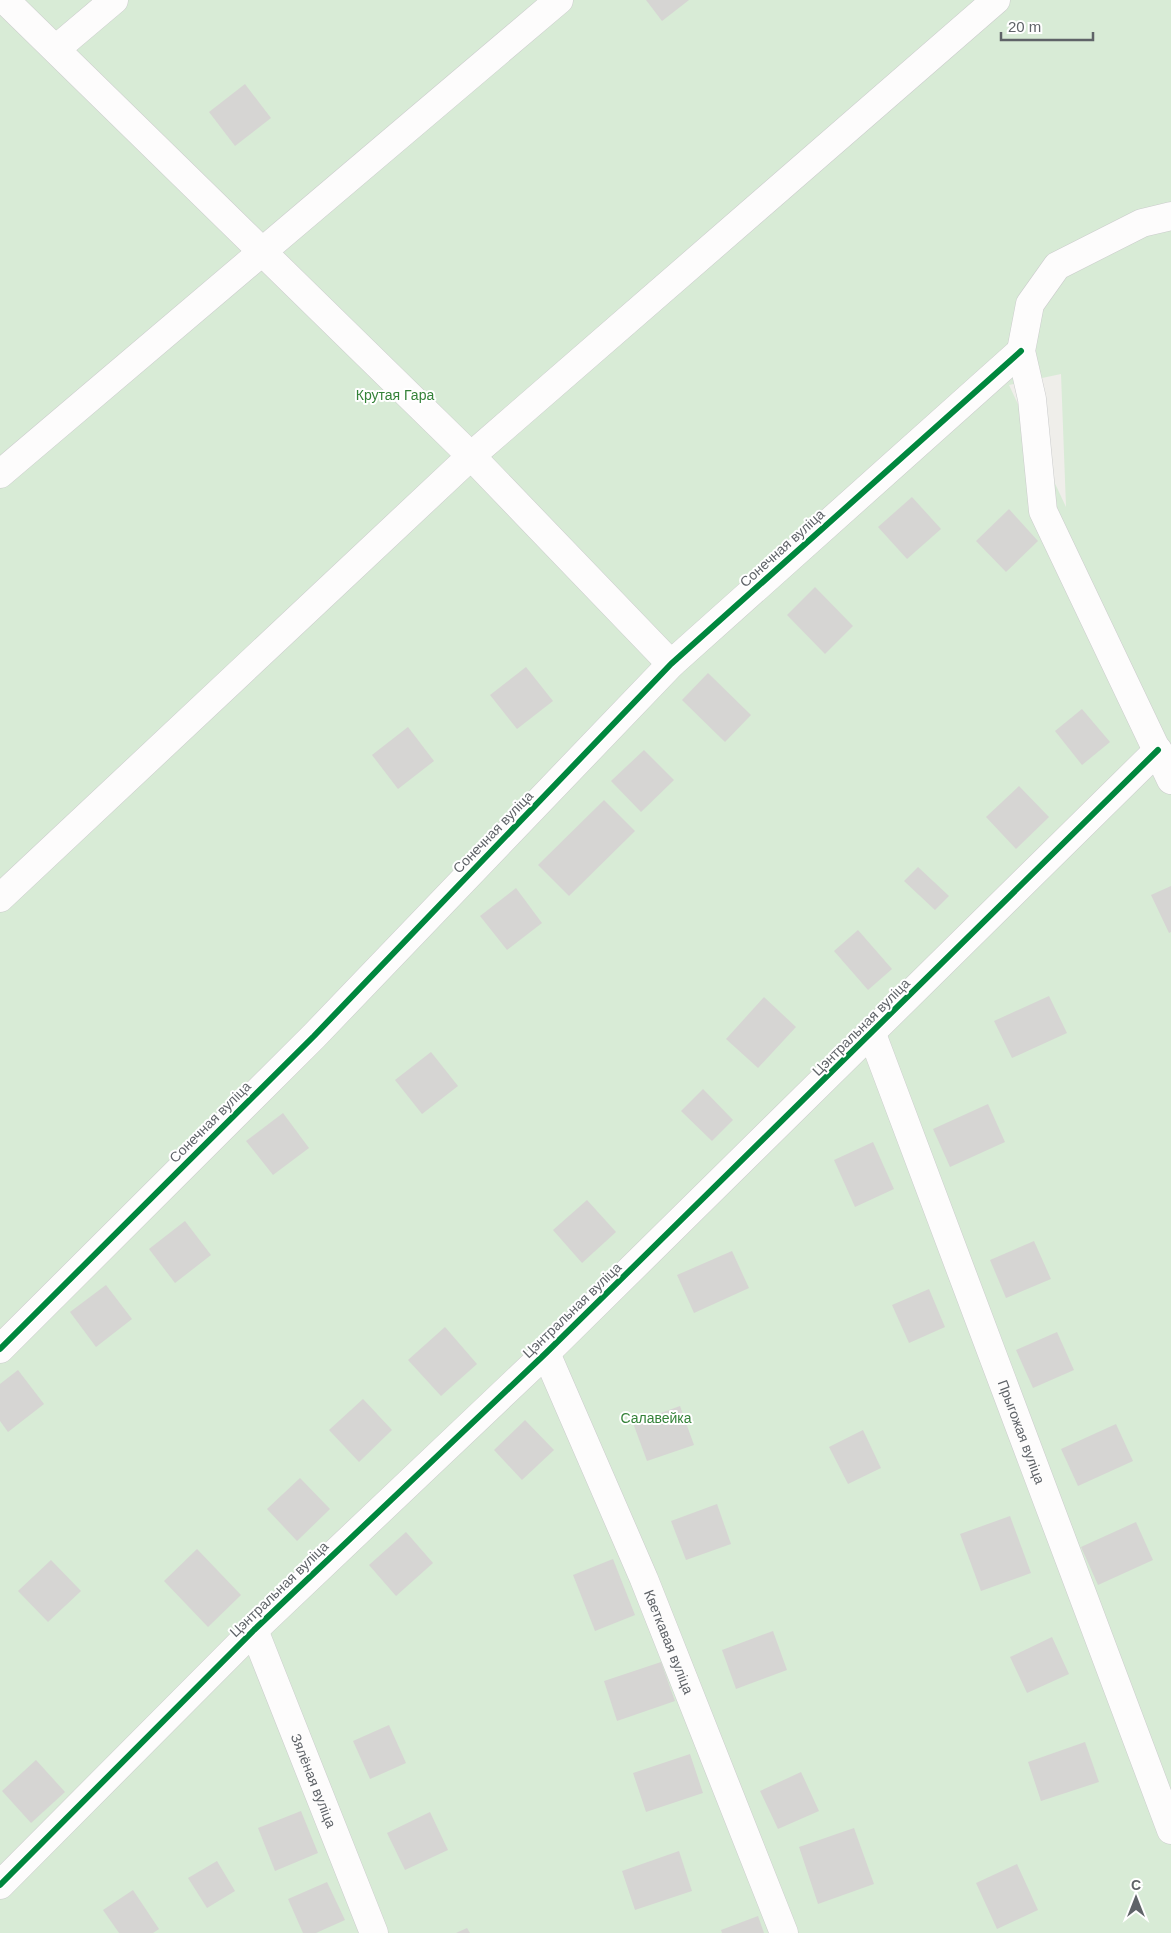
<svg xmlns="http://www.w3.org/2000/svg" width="1171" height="1933" viewBox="0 0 1171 1933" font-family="Helvetica,sans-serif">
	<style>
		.green { fill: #d8ebd6; fill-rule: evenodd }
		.building { fill: #d6d5d3 }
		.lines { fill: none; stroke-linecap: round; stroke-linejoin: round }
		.minor-casing { stroke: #cbcccc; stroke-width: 29 }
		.minor { stroke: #fdfcfc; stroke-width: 28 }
		.cycleway-casing { stroke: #fff; stroke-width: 9 }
		.cycleway { stroke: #00873e; stroke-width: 6 }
		.labels { text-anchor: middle; stroke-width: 4; stroke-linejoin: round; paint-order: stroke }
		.park-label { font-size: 14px; fill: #348238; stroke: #fff }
		.street-label { font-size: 14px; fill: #5f6368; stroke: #fff }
	</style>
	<rect width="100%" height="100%" fill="#efeeea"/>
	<!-- green -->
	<path class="green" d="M0,0h1171v1933h-1171zM1061,374l5,133 -57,-122z"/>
	<!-- building -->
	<g class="building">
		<polygon points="646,0 689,0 662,21"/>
		<polygon points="245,84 271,118 235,146 209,112"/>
		<polygon points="912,497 941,529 907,559 878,527"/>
		<polygon points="1009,509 1038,541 1006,572 976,541"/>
		<polygon points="815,587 853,626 825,654 787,615"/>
		<polygon points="526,667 553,701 517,729 490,695"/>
		<polygon points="708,673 751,715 725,742 682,700"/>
		<polygon points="1082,709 1110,742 1082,765 1055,731"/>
		<polygon points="408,727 434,761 398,789 372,755"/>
		<polygon points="644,750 674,780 641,812 611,781"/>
		<polygon points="1019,786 1049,817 1016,849 986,817"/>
		<polygon points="604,800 635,831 569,896 538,865"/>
		<polygon points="918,867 949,896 935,910 904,881"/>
		<polygon points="1171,886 1171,932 1169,933 1151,895"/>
		<polygon points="516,888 542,923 507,950 480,916"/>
		<polygon points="858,930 892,969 868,990 834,951"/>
		<polygon points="1049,996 1067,1033 1012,1058 994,1021"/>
		<polygon points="764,997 796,1027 758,1068 726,1039"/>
		<polygon points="431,1052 458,1086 422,1114 395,1080"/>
		<polygon points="703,1089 733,1120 712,1141 681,1111"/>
		<polygon points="988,1104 1005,1142 950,1167 933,1129"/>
		<polygon points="283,1113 309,1148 273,1175 246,1141"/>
		<polygon points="873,1142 894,1189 855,1207 834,1160"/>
		<polygon points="587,1200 616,1232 582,1263 553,1230"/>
		<polygon points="185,1221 211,1255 175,1283 149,1249"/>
		<polygon points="1034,1241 1051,1279 1006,1298 990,1260"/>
		<polygon points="732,1251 749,1288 694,1313 677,1275"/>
		<polygon points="106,1285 132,1319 96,1347 70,1312"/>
		<polygon points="929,1289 945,1327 909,1343 892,1305"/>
		<polygon points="445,1327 477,1364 441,1396 408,1360"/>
		<polygon points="1057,1332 1074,1370 1033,1388 1016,1350"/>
		<polygon points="18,1370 44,1404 8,1432 0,1421 0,1384"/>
		<polygon points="363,1399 392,1430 359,1462 329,1430"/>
		<polygon points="680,1406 694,1445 647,1461 633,1423"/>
		<polygon points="525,1420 554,1450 522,1480 494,1450"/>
		<polygon points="1116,1424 1133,1461 1078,1486 1061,1449"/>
		<polygon points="863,1430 881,1468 848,1484 829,1447"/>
		<polygon points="300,1478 330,1509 297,1541 267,1509"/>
		<polygon points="717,1504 731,1544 686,1560 671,1521"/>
		<polygon points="1010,1516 1031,1573 981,1591 960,1534"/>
		<polygon points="1136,1522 1153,1560 1098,1585 1081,1547"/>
		<polygon points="406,1532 433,1563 396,1596 369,1565"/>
		<polygon points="197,1549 241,1595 208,1627 164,1581"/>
		<polygon points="613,1559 635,1615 595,1631 573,1575"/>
		<polygon points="51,1560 81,1591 48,1622 18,1591"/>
		<polygon points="773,1631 787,1670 736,1689 722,1650"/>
		<polygon points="1052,1637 1069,1674 1027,1693 1010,1657"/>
		<polygon points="661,1662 675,1701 617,1721 604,1681"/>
		<polygon points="389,1725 406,1763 370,1779 353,1741"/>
		<polygon points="1085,1742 1099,1782 1041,1801 1028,1762"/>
		<polygon points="690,1754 703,1793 646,1812 633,1773"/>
		<polygon points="36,1760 65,1792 31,1823 2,1791"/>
		<polygon points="801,1772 819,1811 778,1829 760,1791"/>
		<polygon points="301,1811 318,1853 275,1871 258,1828"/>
		<polygon points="430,1812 448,1850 405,1870 387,1833"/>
		<polygon points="854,1828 874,1884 818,1904 799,1847"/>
		<polygon points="679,1851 692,1891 635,1910 622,1871"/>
		<polygon points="217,1861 235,1891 207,1908 188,1878"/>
		<polygon points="1017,1864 1038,1910 997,1929 976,1883"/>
		<polygon points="327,1882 345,1920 316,1933 303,1933 288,1899"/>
		<polygon points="133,1890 159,1929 153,1933 119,1933 103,1910"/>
		<polygon points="758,1916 764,1933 722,1933 721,1930"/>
		<polygon points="467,1928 470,1933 456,1933"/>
	</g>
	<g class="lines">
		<defs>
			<g id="minor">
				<polyline points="5,0 471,456 671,664"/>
				<polyline points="56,49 114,0"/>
				<polyline points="1171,216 1142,223 1057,266 1030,304 1021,351 1032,399 1043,511 1171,780"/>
				<polyline points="0,474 559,0"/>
				<polyline points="0,898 471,456 996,0"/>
				<path id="s1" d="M872,1034l299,796"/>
				<polyline points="0,1349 314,1036 671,664 1021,351"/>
				<path id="s2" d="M546,1353l98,226 140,354"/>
				<path id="s3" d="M254,1630l120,303"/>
				<polyline points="0,1885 254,1630 546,1353 1158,750"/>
			</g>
		</defs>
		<!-- minor casing -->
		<use href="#minor" class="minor-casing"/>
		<!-- minor -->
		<use href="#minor" class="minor"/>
		<defs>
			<g id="cycleway">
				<polyline points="0,1349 314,1036 671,664 1021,351"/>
				<polyline points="0,1885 254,1630 546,1353 1158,750"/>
			</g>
		</defs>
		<!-- cycleway casing -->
		<use href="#cycleway" class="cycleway-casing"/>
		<!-- cycleway -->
		<use href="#cycleway" class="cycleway"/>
	</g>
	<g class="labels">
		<!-- park labels -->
		<g class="park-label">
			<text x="395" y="400">Крутая Гара</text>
			<text x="656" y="1423">Салавейка</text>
		</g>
		<!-- street labels -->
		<g class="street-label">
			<text transform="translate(782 548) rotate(-42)" y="5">Сонечная вуліца</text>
			<text transform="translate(493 832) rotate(-46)" y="5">Сонечная вуліца</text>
			<text transform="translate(861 1027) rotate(-45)" y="5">Цэнтральная вуліца</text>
			<text transform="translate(210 1122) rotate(-45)" y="5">Сонечная вуліца</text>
			<text transform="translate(572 1310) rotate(-44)" y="5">Цэнтральная вуліца</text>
			<text dy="5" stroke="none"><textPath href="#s1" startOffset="425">Прыгожая вуліца</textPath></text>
			<text transform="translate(279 1589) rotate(-44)" y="5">Цэнтральная вуліца</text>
			<text dy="5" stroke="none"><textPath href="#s2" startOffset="314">Кветкавая вуліца</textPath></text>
			<text dy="5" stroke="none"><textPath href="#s3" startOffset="162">Зялёная вуліца</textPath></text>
		</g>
	</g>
	<!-- north arrow -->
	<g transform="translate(1136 1898)" stroke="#ffffff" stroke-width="4" paint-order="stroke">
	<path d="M0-4L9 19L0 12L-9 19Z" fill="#5f6368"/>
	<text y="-8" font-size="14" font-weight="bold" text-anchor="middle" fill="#5f6368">С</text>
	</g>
	<!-- scale -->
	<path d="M1001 32v8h92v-8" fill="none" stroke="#5f6368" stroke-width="2.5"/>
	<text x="1008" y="32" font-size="15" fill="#5f6368" stroke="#ffffff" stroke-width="4" paint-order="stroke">20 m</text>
</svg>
